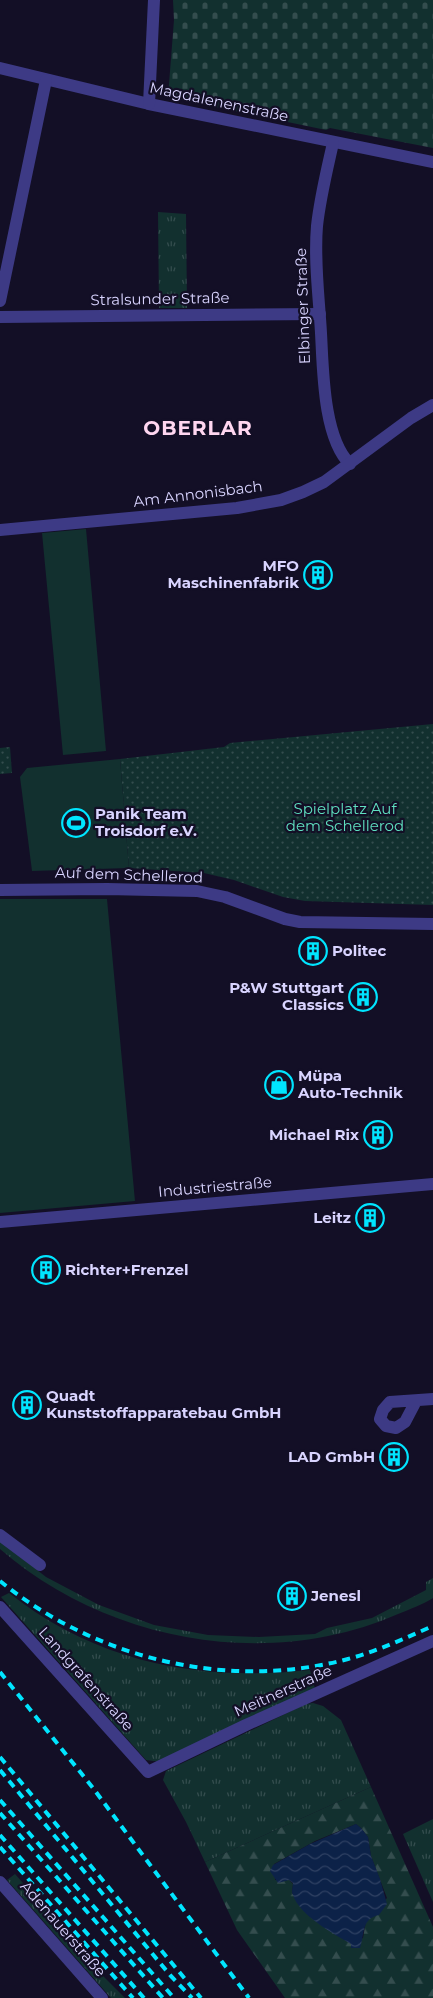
<svg xmlns="http://www.w3.org/2000/svg" width="433" height="1998" viewBox="0 0 433 1998" font-family="Montserrat,sans-serif">
	<style>
		.grass { fill: url(#grass-tufts) }
		.forest { fill: url(#forest-firs); fill-rule: evenodd }
		.cemetery { fill: url(#cemetery-stones) }
		.park { fill: url(#park-dots) }
		.garden { fill: #12302f }
		.water { fill: url(#water-waves) }
		.lines { fill: none; stroke-linecap: round; stroke-linejoin: round }
		.minor { stroke: #3d3a85; stroke-width: 12 }
		.rail { stroke: #00e5ff; stroke-width: 4; stroke-dasharray: 8 6; stroke-linecap: butt }
		.labels { text-anchor: middle; stroke-width: 4.5; stroke-linejoin: round; paint-order: stroke }
		.street-label { font-size: 15px; fill: #d9d4ff; stroke: #130f26 }
		.poi-label { font-size: 15px; font-weight: bold; fill: #d9d4ff; stroke: #130f26; text-anchor: start }
		.park-label { font-size: 15px; fill: #5fe0c0; stroke: #130f26 }
		.district-label { font-size: 20px; font-weight: bold; letter-spacing: 1px; fill: #ffd6f0; stroke: #130f26 }
	</style>
	<defs>
		<pattern id="grass-tufts" width="24" height="20" patternUnits="userSpaceOnUse" patternTransform="scale(1.25)"><rect width="24" height="20" fill="#12302f"/><path d="M3 7l-1-3M5 7V3M7 7l1-3M15 17l-1-3M17 17v-4M19 17l1-3" fill="none" stroke="#344d4e"/></pattern>
		<pattern id="forest-firs" width="22" height="20" patternUnits="userSpaceOnUse" patternTransform="scale(1.25)"><rect width="22" height="20" fill="#12302f"/><path d="M5 1l3.5 6h-7zM16 11l3.5 6h-7z" fill="#344d4e"/></pattern>
		<pattern id="cemetery-stones" width="16" height="16" patternUnits="userSpaceOnUse" patternTransform="scale(1.25)"><rect width="16" height="16" fill="#12302f"/><path d="M2 7V4a2 2 0 0 1 4 0v3zM10 15v-3a2 2 0 0 1 4 0v3z" fill="#344d4e"/></pattern>
		<pattern id="park-dots" width="8" height="8" patternUnits="userSpaceOnUse" patternTransform="scale(1.25)"><rect width="8" height="8" fill="#12302f"/><path d="M2 2h.1M6 6h.1" fill="none" stroke="#344d4e" stroke-width="1.8" stroke-linecap="round"/></pattern>
		<pattern id="water-waves" width="16" height="10" patternUnits="userSpaceOnUse" patternTransform="scale(1.25)"><rect width="16" height="10" fill="#0c2248"/><path d="M0 5q4-4 8 0t8 0" fill="none" stroke="#2f4163"/></pattern>
	</defs>
	<rect width="100%" height="100%" fill="#130f26"/>
	<!-- grass -->
	<g class="grass">
		<polygon points="158,212 186,214 187,308 159,308"/>
		<path d="M0,1541l46,36 53,28 55,20 54,10 51,2 56,-3 12,-6 45,-10 54,-28v-8l7,-4v20c-11,7 -23,11 -35,16 -130,57 -291,28 -398,-65z"/>
		<path d="M9,1593c89,70 191,89 301,77l5,19 -154,73 -15,-2 -145,-163z"/>
		<polygon points="313,1703 323,1706 341,1720 371,1787 205,1862 186,1822 163,1780 166,1771 306,1704"/>
		<polygon points="433,1819 433,1902 403,1834"/>
		<path d="M15,1874l37,42c1,7 6,13 13,14l27,35 33,33h-14l-104,-118z"/>
	</g>
	<!-- forest -->
	<path class="forest" d="M371,1787l62,140v71h-148l-48,-68 -32,-68zM356,1824l5,4 7,9 3,19 16,42 -21,23 -3,17 -12,6 -42,-28 -17,-23 1,-9 -4,-4h-14l-1,-16 41,-23z"/>
	<!-- cemetery -->
	<polygon class="cemetery" points="173,0 433,0 433,148 330,128 326,130 168,97 174,20"/>
	<!-- park -->
	<g class="park">
		<polygon points="433,724 433,905 305,901 283,897 234,880 204,873 129,868 120,759 224,747 230,743 240,742"/>
		<polygon points="10,747 12,773 0,774 0,748"/>
	</g>
	<!-- garden -->
	<g class="garden">
		<polygon points="86,529 106,751 63,755 42,533"/>
		<polygon points="120,759 129,868 32,871 20,777 27,768"/>
		<polygon points="0,899 107,899 135,1201 0,1213"/>
	</g>
	<!-- water -->
	<path class="water" d="M356,1824l5,4 7,9 3,19 9,23 7,25 -8,11c-18,4 -14,18 -19,33h-9v-4c-17,-10 -52,-29 -58,-49 -2,-3 0,-8 0,-12l-4,-3 -11,3 -8,-12 3,-6 37,-21z"/>
	<g class="lines">
		<!-- minor -->
		<g class="minor">
			<polyline points="0,68 149,104 433,162"/>
			<polyline points="149,104 154,0"/>
			<path d="M333,143c-6,27 -13,55 -16,83 -3,35 2,71 4,107 2,35 2,105 29,131"/>
			<polyline points="0,301 46,80"/>
			<polyline points="0,317 320,314"/>
			<polyline points="0,530 237,508 281,500 303,492 324,482 411,418 433,405"/>
			<polyline points="0,890 107,889 197,891 225,897 285,919 300,922 433,924"/>
			<polyline points="0,1222 433,1184"/>
			<polyline points="416,1401 405,1422 396,1428 386,1426 380,1419 383,1410 390,1402 433,1399"/>
			<polyline points="0,1535 40,1565"/>
			<polyline points="0,1607 148,1772 246,1725 433,1641"/>
			<polyline points="0,1882 102,1998"/>
		</g>
		<!-- rail -->
		<g class="rail">
			<path d="M0,1581c96,78 228,110 348,78 30,-8 57,-21 85,-33"/>
			<polyline points="0,1672 93,1788 249,1998"/>
			<polyline points="0,1757 201,1998"/>
			<polyline points="0,1770 170,1975 192,1998"/>
			<polyline points="0,1800 174,1998"/>
			<polyline points="0,1813 163,1998"/>
			<polyline points="0,1835 144,1998"/>
			<polyline points="0,1847 133,1998"/>
		</g>
	</g>
	<!-- icons -->
	<defs>
		<symbol id="building-ring" viewBox="-11 -11 22 22"><circle r="9.5" fill="#130f26" stroke="#00e5ff" stroke-width="1.5"/><path d="M-4-6H4V6H1V3H-1V6H-4ZM-2.5-4.3h1.7v1.8h-1.7ZM.8-4.3h1.7v1.8H.8ZM-2.5-1h1.7V.8h-1.7ZM.8-1h1.7V.8H.8Z" fill="#00e5ff"/></symbol>
		<symbol id="stadium-ring" viewBox="-11 -11 22 22"><circle r="9.5" fill="#130f26" stroke="#00e5ff" stroke-width="1.5"/><path d="M0-5a6.5 5 0 1 0 0 10a6.5 5 0 1 0 0-10ZM-3.5-1.8h7v3.6h-7Z" fill="#00e5ff"/></symbol>
		<symbol id="shop-ring" viewBox="-11 -11 22 22"><circle r="9.5" fill="#130f26" stroke="#00e5ff" stroke-width="1.5"/><path d="M-5-2.5h2.3a2.7 3.5 0 0 1 5.4 0H5L5.5 6h-11ZM-1.5-2.5h3a1.5 2.3 0 0 0-3 0Z" fill="#00e5ff"/></symbol>
	</defs>
	<g fill-rule="evenodd">
		<use href="#building-ring" x="302" y="559" width="32" height="32"/>
		<use href="#stadium-ring" x="60" y="807" width="32" height="32"/>
		<use href="#building-ring" x="297" y="935" width="32" height="32"/>
		<use href="#building-ring" x="347" y="981" width="32" height="32"/>
		<use href="#shop-ring" x="263" y="1069" width="32" height="32"/>
		<use href="#building-ring" x="362" y="1119" width="32" height="32"/>
		<use href="#building-ring" x="354" y="1202" width="32" height="32"/>
		<use href="#building-ring" x="30" y="1254" width="32" height="32"/>
		<use href="#building-ring" x="11" y="1389" width="32" height="32"/>
		<use href="#building-ring" x="378" y="1441" width="32" height="32"/>
		<use href="#building-ring" x="276" y="1580" width="32" height="32"/>
	</g>
	<g class="labels">
		<!-- street labels -->
		<g class="street-label">
			<text transform="translate(219 102) rotate(12)" y="5">Magdalenenstraße</text>
			<text transform="translate(160 299) rotate(-1)" y="5">Stralsunder Straße</text>
			<text transform="translate(303 306) rotate(-92)" y="5">Elbinger Straße</text>
			<text transform="translate(198 494) rotate(-7)" y="5">Am Annonisbach</text>
			<text transform="translate(129 875) rotate(2)" y="5">Auf dem Schellerod</text>
			<text transform="translate(215 1187) rotate(-5)" y="5">Industriestraße</text>
			<text transform="translate(86 1679) rotate(48)" y="5">Landgrafenstraße</text>
			<text transform="translate(283 1691) rotate(-24)" y="5">Meitnerstraße</text>
			<text transform="translate(63 1929) rotate(49)" y="5">Adenauerstraße</text>
		</g>
		<!-- poi labels -->
		<g class="poi-label">
			<text x="299" y="571" text-anchor="end">MFO<tspan x="299" dy="17">Maschinenfabrik</tspan></text>
			<text x="95" y="819">Panik Team<tspan x="95" dy="17">Troisdorf e.V.</tspan></text>
			<text x="332" y="956">Politec</text>
			<text x="344" y="993" text-anchor="end">P&amp;W Stuttgart<tspan x="344" dy="17">Classics</tspan></text>
			<text x="298" y="1081">Müpa<tspan x="298" dy="17">Auto-Technik</tspan></text>
			<text x="359" y="1140" text-anchor="end">Michael Rix</text>
			<text x="351" y="1223" text-anchor="end">Leitz</text>
			<text x="65" y="1275">Richter+Frenzel</text>
			<text x="46" y="1401">Quadt<tspan x="46" dy="17">Kunststoffapparatebau GmbH</tspan></text>
			<text x="375" y="1462" text-anchor="end">LAD GmbH</text>
			<text x="311" y="1601">Jenesl</text>
		</g>
		<!-- park labels -->
		<g class="park-label">
			<text x="345" y="814">Spielplatz Auf<tspan x="345" dy="17">dem Schellerod</tspan></text>
		</g>
		<!-- district labels -->
		<g class="district-label">
			<text x="198" y="435">OBERLAR</text>
		</g>
	</g>
</svg>
